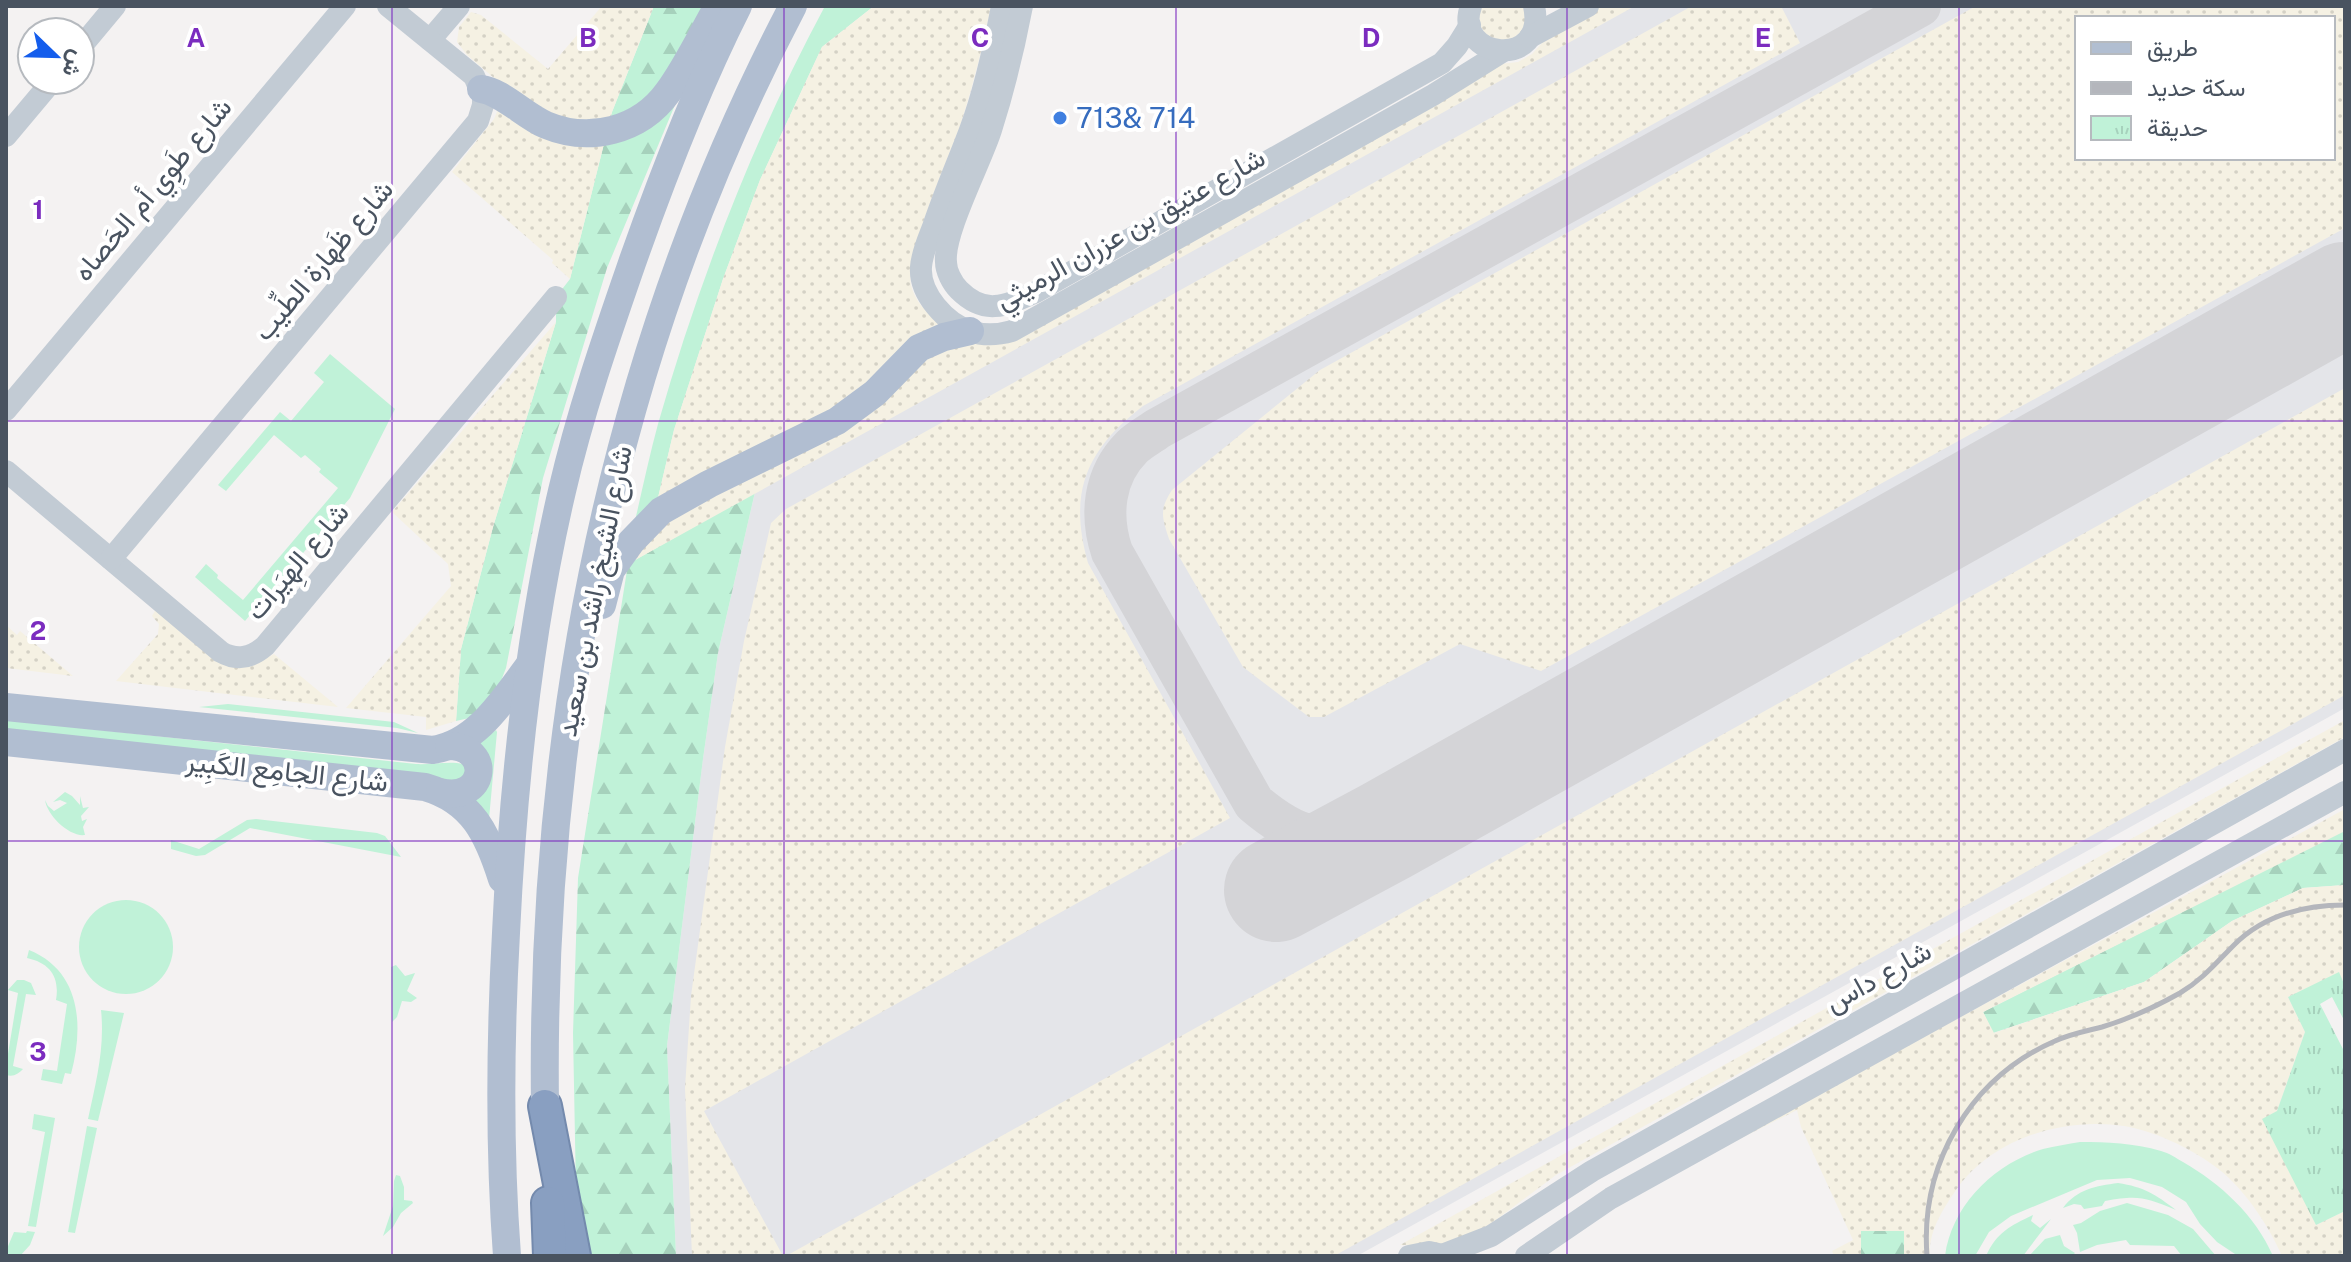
<svg xmlns="http://www.w3.org/2000/svg" width="2351" height="1262" viewBox="0 0 2351 1262" font-family="'Public Sans',Vazirmatn,sans-serif">
	<style>
		.airport { fill: #e4e5e9; fill-rule: evenodd }
		.grass { fill: #c0f2d8 }
		.forest { fill: url(#forest-firs) }
		.sand { fill: url(#sand-dots); fill-rule: evenodd }
		.park { fill: url(#park-tufts) }
		.lines { fill: none; stroke-linecap: round; stroke-linejoin: round }
		.taxiway { stroke: #d4d4d7; stroke-width: 42 }
		.runway { stroke: #d4d4d7; stroke-width: 104 }
		.highway-casing { stroke: #748aad; stroke-width: 36 }
		.minor { stroke: #c2cbd4; stroke-width: 22 }
		.major { stroke: #b1bed1; stroke-width: 28 }
		.highway { stroke: #899fc1; stroke-width: 32 }
		.rail { stroke: #b4b6bc; stroke-width: 5 }
		.grid { fill: none; stroke: #7b2cbf; stroke-width: 2; stroke-opacity: 0.55 }
		.shop-dot { fill: #3f7fe0; stroke: #fff; stroke-width: 3 }
		.labels { text-anchor: middle; stroke-width: 8; stroke-linejoin: round; paint-order: stroke }
		.shop-label { font-size: 28px; fill: #366cbe; stroke: #fff; text-anchor: start }
		.street-label { font-size: 28px; fill: #495360; stroke: #fff }
		.grid-label { font-size: 26px; text-anchor: middle; font-weight: bold; fill: #7b2cbf; stroke: #fff; stroke-width: 8; stroke-linejoin: round; paint-order: stroke }
	</style>
	<defs>
		<pattern id="forest-firs" width="22" height="20" patternUnits="userSpaceOnUse" patternTransform="scale(2)"><rect width="22" height="20" fill="#c0f2d8"/><path d="M5 1l3.5 6h-7zM16 11l3.5 6h-7z" fill="#a6d1bc"/></pattern>
		<pattern id="sand-dots" width="8" height="8" patternUnits="userSpaceOnUse" patternTransform="scale(2)"><rect width="8" height="8" fill="#f5f1e3"/><path d="M2 2h.1M6 6h.1" fill="none" stroke="#d4d1c5" stroke-width="1.8" stroke-linecap="round"/></pattern>
		<pattern id="park-tufts" width="24" height="20" patternUnits="userSpaceOnUse" patternTransform="scale(2)"><rect width="24" height="20" fill="#c0f2d8"/><path d="M3 7l-1-3M5 7V3M7 7l1-3M15 17l-1-3M17 17v-4M19 17l1-3" fill="none" stroke="#a6d1bc"/></pattern>
	</defs>
	<rect width="100%" height="100%" fill="#f4f2f2"/>
	<!-- airport -->
	<path class="airport" d="M1631,6h714v702l-988,548h-681l-9,-210 36,-287 15,-106 37,-161zM2077,18h256v140h-256z"/>
	<!-- grass -->
	<g class="grass">
		<path d="M825,6h49l-52,41 -62,133 -37,99 -49,151 -17,72 -23,23c8,-34 15,-68 24,-101 41,-144 96,-286 167,-418z"/>
		<polygon points="330,354 395,409 350,498 245,621 195,577 206,564 218,575 217,578 243,600 338,488 319,472 321,469 305,455 301,458 274,435 226,491 218,485 280,412 291,421 324,382 314,373"/>
		<polygon points="228,704 394,722 418,733 397,728 199,707"/>
		<path d="M6,720l410,44c16,1 37,-4 50,1v17l-460,-52z"/>
		<polygon points="496,730 497,732 489,819 472,801 475,746"/>
		<path d="M65,792l7,4 8,9v-9l3,12 6,-1 -8,9 1,5 5,-2 -4,8 2,8c-16,2 -38,-20 -40,-35l3,6 6,5 13,-8 -7,-3 -7,2z"/>
		<polygon points="256,819 377,833 385,836 401,857 250,828 205,855 196,856 171,849 171,840 199,849 247,820"/>
		<circle cx="126" cy="947" r="47"/>
		<path d="M29,950c52,21 55,76 42,124l-6,-1 -3,11 -21,-4 2,-11 14,2 10,-67 -11,-4c4,-23 -6,-37 -29,-42z"/>
		<polygon points="396,965 405,976 415,973 407,991 417,998 411,1002 402,1001 397,1017 392,1022 391,967"/>
		<path d="M17,980h7l7,3 5,12 -10,-1 -13,72 10,3c-5,5 -9,8 -17,6v-9l12,-73 -10,-3z"/>
		<path d="M101,1010l23,3 -26,108 -10,-2c8,-37 17,-71 13,-109z"/>
		<polygon points="34,1114 55,1118 36,1227 28,1226 45,1132 32,1129"/>
		<polygon points="87,1126 97,1128 75,1233 68,1232"/>
		<path d="M2080,1142c27,0 54,1 81,9 8,2 15,7 22,11 38,22 72,53 90,94h-35l-21,-14 -17,-18 -14,-22 -24,-15 -32,-9 -33,2 -86,36 -22,16 -14,24h-30c7,-51 49,-92 98,-107 12,-3 25,-5 37,-7z"/>
		<polygon points="396,1175 400,1176 404,1187 404,1200 412,1201 413,1203 401,1213 393,1227 383,1236 393,1206 394,1181"/>
		<path d="M2118,1183c26,4 37,11 58,27 -31,-13 -38,-15 -71,-9l-3,5 -18,3 -3,-4 -7,-1 -11,4c14,-19 33,-22 55,-25z"/>
		<polygon points="2127,1203 2168,1215 2193,1229 2216,1256 2182,1256 2174,1246 2130,1245 2126,1240 2097,1245 2080,1252 2077,1233 2073,1225 2081,1223 2100,1211"/>
		<path d="M2033,1215l-2,6 9,7 11,-9 -28,37h-37c11,-24 24,-30 47,-41z"/>
		<polygon points="27,1231 35,1232 30,1245 20,1256 6,1256 6,1251 14,1232 26,1233"/>
		<polygon points="2060,1235 2064,1246 2075,1253 2072,1256 2029,1256 2045,1239"/>
	</g>
	<!-- forest -->
	<g class="forest">
		<polygon points="654,6 719,6 702,40 607,268 543,478 506,668 494,699 478,716 456,721 461,649 493,527 556,322 556,297 570,279 612,112"/>
		<polygon points="755,492 718,653 703,759 667,1046 676,1256 587,1256 576,1191 573,1033 578,878 628,564"/>
		<polygon points="2345,830 2345,885 2303,888 2232,921 2144,982 1993,1033 1983,1012"/>
		<rect x="1860" y="1231" width="44" height="25"/>
	</g>
	<!-- sand -->
	<g class="sand">
		<polygon points="602,6 654,6 612,112 570,279 552,263 553,260 452,172 494,119 499,107 494,78 467,55 457,42 459,27 471,12 481,15 548,69"/>
		<path d="M874,6h117c-8,39 -17,76 -29,114 -11,34 -58,135 -51,165 5,20 19,30 34,42l-111,85 -177,90 17,-72 49,-151 37,-99 62,-133z"/>
		<polygon points="1478,6 1527,6 1527,27 1507,44 1482,36"/>
		<polygon points="1594,6 1635,6 628,564 664,517 920,353 965,339 983,344 1491,65 1518,62 1532,54 1542,43 1547,32"/>
		<path d="M1692,6h89l19,37 -657,363c-57,44 -75,86 -55,157l142,255 -526,293 79,145h-91l-7,-168 6,-92 34,-249 19,-106 27,-118 15,-14z"/>
		<path d="M1976,6h369v222l-804,443 -81,-27 -136,73h-15l-66,-50 -74,-128c-7,-22 -10,-29 3,-49l148,-120zM2077,18h256v140h-256z"/>
		<polygon points="556,322 493,527 461,649 456,721 426,730 426,717 346,708 451,586 448,564 392,512"/>
		<polygon points="2345,388 2345,695 1334,1256 786,1256"/>
		<polygon points="157,607 251,666 274,654 338,707 116,681 158,634 159,624 152,616"/>
		<polygon points="6,625 17,635 20,631 73,676 6,668"/>
		<polygon points="2345,720 2345,737 1556,1175 1489,1225 1444,1246 1400,1245"/>
		<path d="M2345,809v22l-362,181 11,21 150,-51 88,-61 71,-33 42,-3v100l-6,-12 -51,24 17,35 -28,79 39,114 29,-14v45h-63c-14,-32 -40,-71 -69,-91 -23,-17 -61,-35 -89,-39 -60,-9 -132,12 -168,64 -13,19 -28,42 -26,66h-26v-25h-43v25h-27l-2,-5 21,-11 -52,-113 -4,-17 -138,70z"/>
	</g>
	<!-- park -->
	<polygon class="park" points="2339,972 2345,986 2345,1022 2332,997 2320,1004 2345,1053 2345,1211 2316,1225 2262,1119 2277,1111 2305,1032 2288,997"/>
	<g class="lines">
		<!-- taxiway -->
		<path class="taxiway" d="M1386,831c-62,9 -81,15 -132,-28l-142,-251c-12,-36 -9,-76 20,-105 7,-7 17,-12 25,-18l763,-423"/>
		<!-- runway -->
		<polyline class="runway" points="1276,890 1386,831 2345,294"/>
		<defs>
			<g id="highway">
				<polyline points="545,1106 574,1256"/>
				<polyline points="548,1203 550,1256"/>
			</g>
		</defs>
		<!-- highway casing -->
		<use href="#highway" class="highway-casing"/>
		<!-- minor -->
		<g class="minor">
			<path d="M1002,6c-8,42 -17,84 -32,124 -12,32 -26,64 -37,97 -5,13 -11,26 -12,40 -2,27 25,56 49,64 14,5 28,4 42,0l421,-236 69,-43"/>
			<path d="M1022,6c-8,42 -18,83 -31,124 -10,32 -48,103 -45,132 0,9 6,21 13,28 26,26 46,16 77,2l406,-229 15,-17 13,-21"/>
			<path d="M1471,6c-19,54 77,64 63,0"/>
			<polyline points="1530,37 1588,6"/>
			<polyline points="430,40 459,6"/>
			<polyline points="80,48 115,6"/>
			<polyline points="6,136 53,80"/>
			<polyline points="6,410 345,6"/>
			<path d="M6,471l215,181c16,9 30,6 44,-6l291,-349"/>
			<polyline points="111,559 478,121 483,105 483,97 474,76 388,6"/>
			<polyline points="1442,1255 1491,1236 1592,1171 2345,750"/>
			<polyline points="1409,1256 1429,1252 1447,1256"/>
			<polyline points="1526,1256 1611,1198 2345,792"/>
		</g>
		<!-- major -->
		<g class="major">
			<path d="M481,89c20,2 44,27 65,36 43,18 94,6 122,-33 19,-26 34,-58 50,-86"/>
			<polyline points="602,605 611,570 631,542 661,511 709,484 837,421 875,393 919,348 944,337 970,331"/>
			<path d="M6,707l427,43c44,-7 70,-50 95,-83"/>
			<path d="M6,742l419,45c48,14 63,48 77,92"/>
			<path d="M440,792c46,11 53,-45 9,-46"/>
			<path d="M545,1106c-5,-385 68,-757 248,-1100"/>
			<path d="M507,1256c-8,-108 -7,-215 -1,-323 7,-148 22,-297 56,-442 18,-78 44,-153 70,-228 31,-88 64,-174 106,-257"/>
		</g>
		<!-- highway -->
		<use href="#highway" class="highway"/>
		<!-- rail -->
		<path class="rail" d="M1927,1256c-7,-92 43,-178 128,-215 15,-7 31,-10 47,-14 27,-8 53,-20 78,-34 22,-13 36,-30 54,-48 30,-30 70,-40 111,-40"/>
	</g>
	<!-- grid -->
	<path class="grid" d="M392,6v1250M784,6v1250M1176,6v1250M1567,6v1250M1959,6v1250M6,421h2339M6,841h2339"/>
	<!-- markers -->
	<circle class="shop-dot" cx="1060" cy="118" r="8"/>
	<g class="labels">
		<!-- shop labels -->
		<g class="shop-label">
			<text x="1076" y="128">713&amp; 714</text>
		</g>
		<!-- street labels -->
		<g class="street-label">
			<text transform="translate(152 189) rotate(-50)" y="10">شارع طَوِي أم الحَصاه</text>
			<text transform="translate(1130 228) rotate(-29)" y="10">شارع عتيق بن عزران الرميثي</text>
			<text transform="translate(323 260) rotate(-50)" y="10">شارع ظَهارة الطِّيب</text>
			<text transform="translate(297 561) rotate(-50)" y="10">شارع الهِيَرات</text>
			<text transform="translate(594 591) rotate(-79)" y="10">شارع الشيخ راشد بن سعيد</text>
			<text transform="translate(287 771) rotate(6)" y="10">شارع الجامِع الكَبِير</text>
			<text transform="translate(1878 976) rotate(-29)" y="10">شارع داس</text>
		</g>
	</g>
	<g class="grid-label">
		<text x="196" y="47">A</text>
		<text x="588" y="47">B</text>
		<text x="980" y="47">C</text>
		<text x="1371" y="47">D</text>
		<text x="1763" y="47">E</text>
		<text x="38" y="219">1</text>
		<text x="38" y="640">2</text>
		<text x="38" y="1061">3</text>
	</g>
	<!-- border -->
	<rect width="2351" height="1262" fill="none" stroke="#495360" stroke-width="16"/>
	<!-- legend -->
	<rect x="2075" y="16" width="260" height="144" fill="#ffffff" stroke="#b6babf" stroke-width="2"/>
	<rect x="2091" y="42" width="40" height="12" fill="#b1bed1" stroke="#b6babf" stroke-width="2"/>
	<text x="2147" y="56" font-size="24" fill="#495360">طريق</text>
	<rect x="2091" y="82" width="40" height="12" fill="#b4b6bc" stroke="#b6babf" stroke-width="2"/>
	<text x="2147" y="96" font-size="24" fill="#495360">سكة حديد</text>
	<rect x="2091" y="116" width="40" height="24" fill="url(#park-tufts)" stroke="#b6babf" stroke-width="2"/>
	<text x="2147" y="136" font-size="24" fill="#495360">حديقة</text>
	<!-- north arrow -->
	<g transform="translate(56 56) rotate(113)"><circle r="38" fill="#ffffff" stroke="#b6babf" stroke-width="2"/>
	<path d="M0-6L14 30L0 20L-14 30Z" fill="#145dec"/>
	<text y="-12" font-size="22" font-weight="bold" text-anchor="middle" fill="#495360">ش</text>
	</g>
</svg>
